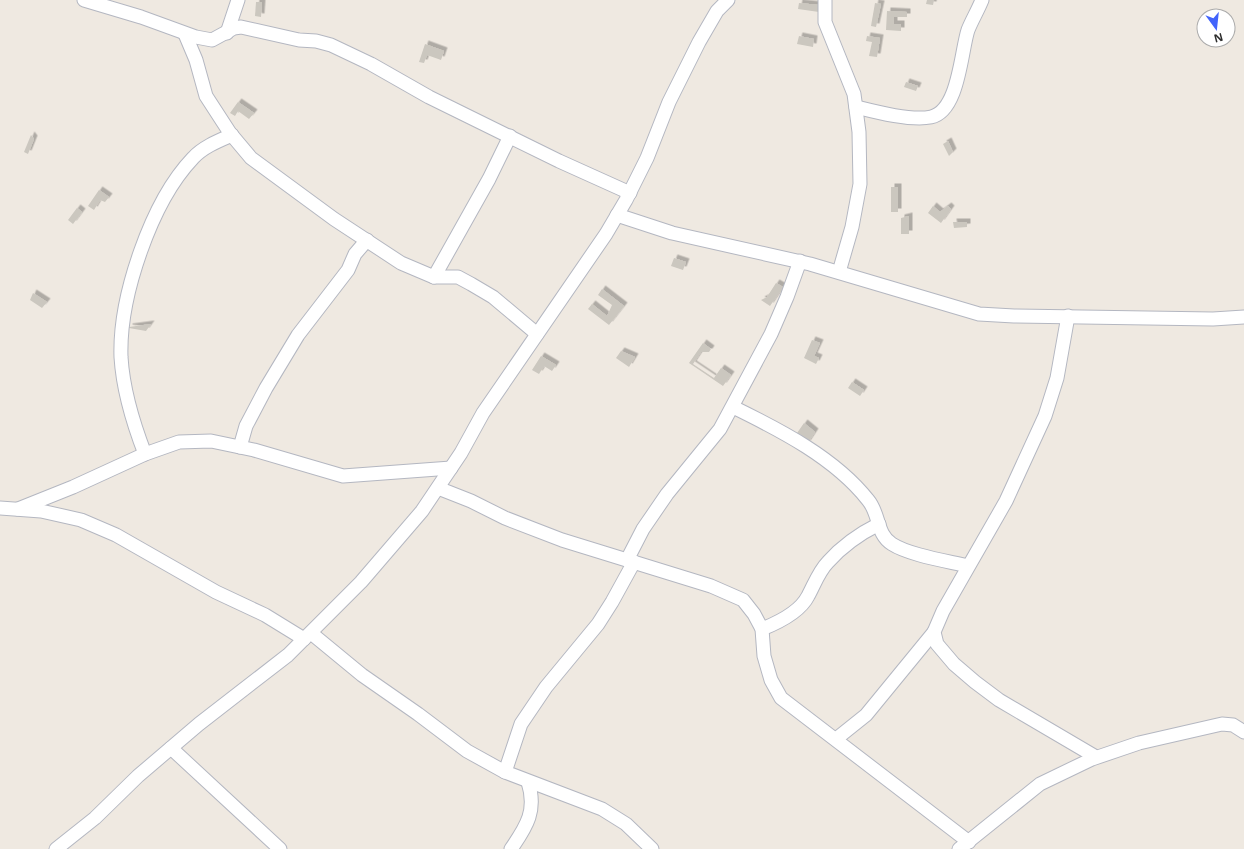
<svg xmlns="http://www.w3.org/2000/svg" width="1244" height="849" viewBox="0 0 1244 849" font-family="'Noto Sans',sans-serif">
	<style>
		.building { fill: #cbc7bf; filter: url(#shadow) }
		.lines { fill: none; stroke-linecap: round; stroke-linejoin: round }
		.minor-casing { stroke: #b4b7c1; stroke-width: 15 }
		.minor { stroke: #fff; stroke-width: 13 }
	</style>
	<defs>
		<filter id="shadow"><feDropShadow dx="3.5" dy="-3.5" stdDeviation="0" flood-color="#0004"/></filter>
	</defs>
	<rect width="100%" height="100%" fill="#efe9e1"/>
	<!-- building -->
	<g class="building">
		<polygon points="927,0 934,0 933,5 926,4"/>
		<polygon points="256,2 262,2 261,17 255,16"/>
		<polygon points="799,3 819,5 819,12 798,9"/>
		<polygon points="875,3 881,4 876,27 871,26"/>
		<polygon points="887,11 907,12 907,17 894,17 894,24 901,24 901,31 886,30"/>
		<polygon points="799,36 814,39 813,47 797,44"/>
		<polygon points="867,36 880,38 877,57 869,56 872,42 866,41"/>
		<polygon points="425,44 444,51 441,60 427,55 424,63 419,62"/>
		<polygon points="906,82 918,86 916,91 904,87"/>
		<polygon points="238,102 254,113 249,119 238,111 235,116 230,113"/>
		<polygon points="31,135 34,139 28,154 24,152"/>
		<polygon points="948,141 953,152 949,156 943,144"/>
		<rect x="891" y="187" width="7" height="25"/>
		<polygon points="99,190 109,197 105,202 100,200 94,210 88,206"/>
		<polygon points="933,206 940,212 948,206 951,209 941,223 928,213"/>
		<polygon points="77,208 82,212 73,224 68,220"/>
		<polygon points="909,216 909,234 901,234 901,218"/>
		<polygon points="953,222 967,222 967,227 954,228"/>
		<polygon points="674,258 686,262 683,270 671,266"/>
		<polygon points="776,283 783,287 770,306 761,300 767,297"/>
		<polygon points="602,289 624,306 609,325 588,309 592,304 607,316 612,305 598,295"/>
		<polygon points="33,293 47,302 42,308 30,300"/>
		<polygon points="151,324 146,331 129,328 129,327"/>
		<polygon points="812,340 820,343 814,356 819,358 816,364 804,358"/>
		<polygon points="703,343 711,349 709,352 701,352 693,364 714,378 721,368 731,375 723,386 689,363"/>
		<polygon points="621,351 635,357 629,367 616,358"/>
		<polygon points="541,356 556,365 552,371 544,366 539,374 532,370"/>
		<polygon points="852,382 864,390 860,396 848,388"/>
		<polygon points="804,423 815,432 807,444 795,436"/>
	</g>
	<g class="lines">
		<defs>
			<g id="minor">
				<polyline points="84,0 141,17 196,37 212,40 234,28 241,27 299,40 316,41 331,45 371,64 429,97 559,161 630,193"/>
				<polyline points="825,0 825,22 854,94 859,132 860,184 852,227 839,272"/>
				<polyline points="227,33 238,0"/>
				<polyline points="185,34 196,60 206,96 230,133 251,158 334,219 401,263 434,277 458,277 471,284 493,297 537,334"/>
				<path d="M856,107c20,5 55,14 75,10 28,-6 30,-66 37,-87 4,-10 10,-20 14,-30"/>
				<polyline points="617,215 672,233 810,264 979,314 1014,316 1213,319 1244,317"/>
				<polyline points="434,277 489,179 510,136"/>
				<polyline points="1068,316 1057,378 1045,416 1006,501 943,611 934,632 937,644 954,664 975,682 999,700 1096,757"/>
				<path d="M733,407c47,23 102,51 135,93 12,14 8,34 24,44 17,11 55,17 76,22"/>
				<polyline points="240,447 246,426 266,388 298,335 348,270 355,254 367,240"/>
				<path d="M145,454c-12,-31 -22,-64 -24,-97 -2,-60 30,-155 72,-199 10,-11 25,-17 39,-23"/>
				<polyline points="438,488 471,501 505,518 562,540 711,586 743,600 754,614 762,629 764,656 771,680 781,698 969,842"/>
				<polyline points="0,508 41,511 81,520 116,535 216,592 265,615 304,639"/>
				<polyline points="18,509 73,487 145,454 179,442 211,441 254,450 343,476 451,468"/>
				<polyline points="627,560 643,529 667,494 720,429 771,334 787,297 800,261"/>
				<path d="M762,629c15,-6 38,-17 46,-33 6,-11 11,-25 20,-34 15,-17 31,-28 51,-38"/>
				<polyline points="311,633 362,675 418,714 467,751 505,772 602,809 626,824 652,849"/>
				<polyline points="836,739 866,715 934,632"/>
				<polyline points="171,748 280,849"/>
				<polyline points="505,772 521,724 546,687 598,624 612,602 634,562"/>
				<polyline points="56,849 95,818 138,776 199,724 288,655 361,582 422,511 461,453 483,413 606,234 626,200 647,158 669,102 699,42 717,11 728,0"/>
				<path d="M511,849c16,-23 26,-39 17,-67"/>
				<polyline points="959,849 1040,784 1092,759 1139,743 1222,724 1233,725 1244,732"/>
			</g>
		</defs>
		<!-- minor casing -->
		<use href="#minor" class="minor-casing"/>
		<!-- minor -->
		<use href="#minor" class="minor"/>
	</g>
	<!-- north arrow -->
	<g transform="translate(1216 28) rotate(165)"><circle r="19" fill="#ffffff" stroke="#ababab"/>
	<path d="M0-3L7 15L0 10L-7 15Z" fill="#4264fb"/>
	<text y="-6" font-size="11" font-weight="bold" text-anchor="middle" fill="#2e2e2e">N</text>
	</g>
</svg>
